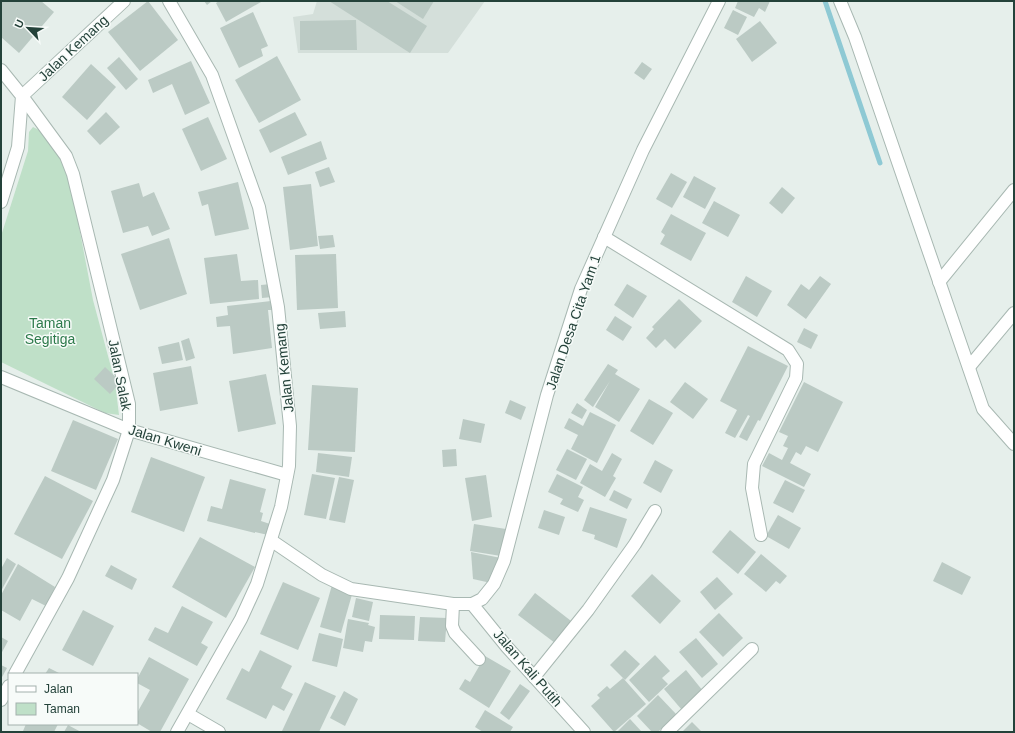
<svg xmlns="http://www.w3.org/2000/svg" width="1015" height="733" viewBox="0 0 1015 733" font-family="Arial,sans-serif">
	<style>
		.built { fill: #d4dfda }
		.green { fill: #bfe0c8 }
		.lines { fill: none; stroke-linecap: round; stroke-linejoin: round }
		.stream { stroke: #8ec9d4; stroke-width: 5 }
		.building { fill: #bbcac4 }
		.minor-casing { stroke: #a8b8b2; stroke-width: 14 }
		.minor { stroke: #fff; stroke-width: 12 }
		.labels { text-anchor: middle; stroke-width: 3; stroke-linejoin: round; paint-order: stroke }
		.street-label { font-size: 14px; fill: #24423a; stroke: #f7fbf9 }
		.park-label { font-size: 14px; fill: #2d7a4b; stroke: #f7fbf9 }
	</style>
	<rect width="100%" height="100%" fill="#e6efeb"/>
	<!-- built -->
	<polygon class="built" points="317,1 485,1 448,53 298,53 293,17 313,14"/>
	<!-- green -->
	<polygon class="green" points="33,127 41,131 67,164 93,300 115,382 119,415 105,413 1,362 1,236 28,151 29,132"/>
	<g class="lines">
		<!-- stream -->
		<polyline class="stream" points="825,1 880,163"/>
	</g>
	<!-- building -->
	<g class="building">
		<polygon points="1,1 41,1 54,12 19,53 1,37"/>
		<polygon points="148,1 178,40 140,71 108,32"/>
		<polygon points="204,1 212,1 207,5"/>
		<polygon points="219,1 260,1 261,2 226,22 216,3"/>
		<polygon points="329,1 387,1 427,26 410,53"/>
		<polygon points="395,1 434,1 423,19"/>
		<polygon points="738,1 770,1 765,12 759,8 754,17 735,8"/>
		<polygon points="733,10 747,17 738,35 724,28"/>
		<polygon points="253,12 268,46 261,49 263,56 239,68 220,28"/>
		<polygon points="356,20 357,50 300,50 300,21"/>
		<polygon points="760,21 777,43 752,62 736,39"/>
		<polygon points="277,56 301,100 259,123 235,80"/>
		<polygon points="119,57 138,79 126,90 107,68"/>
		<polygon points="191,61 210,103 185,115 172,84 153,93 148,80"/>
		<polygon points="642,62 652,69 644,80 634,73"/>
		<polygon points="91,64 116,87 87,120 62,97"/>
		<polygon points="106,112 120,127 100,145 87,131"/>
		<polygon points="295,112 307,135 270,153 259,130"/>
		<polygon points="208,117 227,159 201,171 182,129"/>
		<polygon points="321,141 327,159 288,175 281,157"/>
		<polygon points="329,167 335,182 320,187 315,172"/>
		<polygon points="671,173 687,182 672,208 656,199"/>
		<polygon points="694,176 716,188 705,209 683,197"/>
		<polygon points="238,182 249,229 215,236 208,204 202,206 198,192"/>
		<polygon points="139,183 143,197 154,192 170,229 152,236 148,226 123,233 111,191"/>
		<polygon points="311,184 318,246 290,250 283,187"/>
		<polygon points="782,187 795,198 782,214 769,203"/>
		<polygon points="714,201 740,215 728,237 702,223"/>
		<polygon points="671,214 706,233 691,261 660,244 665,235 661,232"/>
		<polygon points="333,235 335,247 320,249 318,236"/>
		<polygon points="169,238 187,294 140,310 121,254"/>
		<polygon points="237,254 241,281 258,280 259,299 210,304 204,258"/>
		<polygon points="336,254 338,308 297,310 295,255"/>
		<polygon points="746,276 772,291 757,317 732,302"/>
		<polygon points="820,276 831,284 806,319 787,305 801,284 809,290"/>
		<polygon points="271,284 273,297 262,298 261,285"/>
		<polygon points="627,284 647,296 633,318 614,305"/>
		<polygon points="679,299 702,321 675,349 665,339 656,348 646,338 654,329 652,327"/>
		<polygon points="271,301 272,310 268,310 272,348 233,354 230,326 217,327 216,317 228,315 227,306"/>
		<polygon points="345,311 346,327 320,329 318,313"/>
		<polygon points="615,316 632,327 623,341 606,330"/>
		<polygon points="804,328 818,335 811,349 797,342"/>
		<polygon points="189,338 195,358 186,361 181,341"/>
		<polygon points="179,342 183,360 162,364 158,347"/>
		<polygon points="748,346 788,366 760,421 758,420 747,441 739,437 750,416 748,415 735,438 725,433 737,410 720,401"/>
		<polygon points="608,364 618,370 615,374 640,389 619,422 595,407 610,381 593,407 584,400"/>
		<polygon points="191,366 198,404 160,411 153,373"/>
		<polygon points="105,367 121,382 110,394 94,379"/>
		<polygon points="266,374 276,424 238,432 229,381"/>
		<polygon points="685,382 708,399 693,419 670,402"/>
		<polygon points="804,382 843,402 818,452 806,446 801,455 796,452 790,463 811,474 804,487 762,466 769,453 782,460 788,448 783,446 788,436 779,432"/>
		<polygon points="312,385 358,388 355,452 308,450"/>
		<polygon points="649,399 673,413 653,445 630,431"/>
		<polygon points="510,400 526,407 521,420 505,413"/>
		<polygon points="577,403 587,410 582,419 571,413"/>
		<polygon points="590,412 616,425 597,463 571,449 578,435 564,428 569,418 583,426"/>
		<polygon points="463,419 485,424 481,443 459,439"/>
		<polygon points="73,420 118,439 96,490 51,471"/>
		<polygon points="456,449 457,466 443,467 442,450"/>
		<polygon points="567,449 587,459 576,480 556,470"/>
		<polygon points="318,453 352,457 349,477 316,472"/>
		<polygon points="612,453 622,459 613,476 616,478 605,497 580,483 590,464 602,471"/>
		<polygon points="151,457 205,477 184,532 131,512"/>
		<polygon points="655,460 673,470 661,493 643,483"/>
		<polygon points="312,474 335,478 326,519 304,515"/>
		<polygon points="557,474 583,487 578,497 584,500 578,512 560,504 563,499 548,492"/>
		<polygon points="486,475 492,517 472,521 465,478"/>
		<polygon points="45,476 93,501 62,559 14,534"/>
		<polygon points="339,477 354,480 345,523 329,520"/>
		<polygon points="230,479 266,489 260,512 263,513 261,521 270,524 268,535 255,532 255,533 207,521 211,506 222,509"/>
		<polygon points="785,480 805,490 793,513 773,503"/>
		<polygon points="614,490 632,499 627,509 609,500"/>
		<polygon points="590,507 627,519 617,548 594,539 595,535 582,531"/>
		<polygon points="544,510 565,517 559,535 538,528"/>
		<polygon points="778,515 801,528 789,549 766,536"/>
		<polygon points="474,524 506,529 501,556 470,551"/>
		<polygon points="730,530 756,552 738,574 712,552"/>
		<polygon points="200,537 255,567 226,618 172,587"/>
		<polygon points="471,552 501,558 491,583 473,579"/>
		<polygon points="761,554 787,576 780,584 776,581 766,592 744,574"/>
		<polygon points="7,558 16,564 1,591 1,569"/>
		<polygon points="942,562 971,577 962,595 933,581"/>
		<polygon points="18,564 55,587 46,606 32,599 20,621 1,610 1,595"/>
		<polygon points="111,565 137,579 132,590 105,576"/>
		<polygon points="652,574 681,601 660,624 631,596"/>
		<polygon points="717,577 733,594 715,610 700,592"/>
		<polygon points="283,582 320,598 298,650 260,634"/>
		<polygon points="332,585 353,591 341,633 320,627"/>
		<polygon points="535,593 575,624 559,646 518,615"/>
		<polygon points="356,598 373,602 369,621 352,617"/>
		<polygon points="182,606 213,622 201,643 208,647 197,666 148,640 155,627 168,633"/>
		<polygon points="83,610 114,626 93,666 62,650"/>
		<polygon points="719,613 743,638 723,657 699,632"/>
		<polygon points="380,615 415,616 414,640 379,639"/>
		<polygon points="420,617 447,618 445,642 418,641"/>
		<polygon points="348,619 369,623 368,625 375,627 372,642 365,641 363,652 343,648"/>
		<polygon points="319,633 343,639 337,667 312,661"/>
		<polygon points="1,637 8,641 1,654"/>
		<polygon points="696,638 718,664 702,678 679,652"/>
		<polygon points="260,650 292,666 281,688 293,694 284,711 273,705 266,719 226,699 242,668 249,672"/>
		<polygon points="625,650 640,664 625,680 610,665"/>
		<polygon points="655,655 670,671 662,678 668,684 649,702 629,680"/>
		<polygon points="485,656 511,671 489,708 459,689 465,679 470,682"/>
		<polygon points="149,657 189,679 160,732 152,732 137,723 137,713 150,690 137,683 137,679"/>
		<polygon points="1,665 7,668 1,679"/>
		<polygon points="49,668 61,674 45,674"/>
		<polygon points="686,670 703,691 682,710 664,689"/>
		<polygon points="623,678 646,704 614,732 591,706 600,698 597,695 607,686 610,689"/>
		<polygon points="305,682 336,696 319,732 284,732 282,731"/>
		<polygon points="520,684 530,691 509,720 500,713"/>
		<polygon points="344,691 358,699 345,726 330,718"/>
		<polygon points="658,695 676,714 658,732 652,732 637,716"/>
		<polygon points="485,710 513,727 510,732 483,732 475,727"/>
		<polygon points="630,719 642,732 617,732"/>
		<polygon points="692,722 702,732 682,732"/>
		<polygon points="26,724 58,724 54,732 25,732 23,731"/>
		<polygon points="68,725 81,732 64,732"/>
	</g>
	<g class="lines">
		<defs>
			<g id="minor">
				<polyline points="169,1 212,75 259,207 278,307 290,426 289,466 281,507 257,584 241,619 177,732"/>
				<polyline points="840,1 855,37 983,409 1014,444"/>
				<polyline points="1,70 22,96 18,147 1,202"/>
				<polyline points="604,237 788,350 797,364 796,378 754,464 752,488 761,535"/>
				<polyline points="939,282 1014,190"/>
				<polyline points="969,367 1014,313"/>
				<polyline points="1,377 129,430 287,475"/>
				<polyline points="272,541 322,575 351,589 453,604 472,604 482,599 494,584 504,561 547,395 581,289 643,150 719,1"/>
				<polyline points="453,604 452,626 455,633 479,659"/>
				<polyline points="472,604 507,647 584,732"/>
				<polyline points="15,674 68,578 113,480 129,430 129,404 73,174 66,156 22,96 124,1"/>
				<polyline points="534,677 588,610 635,544 655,511"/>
				<polyline points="1,700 9,686"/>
				<polyline points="188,714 219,732"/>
				<polyline points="667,732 752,649"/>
			</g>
		</defs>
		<!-- minor casing -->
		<use href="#minor" class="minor-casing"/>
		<!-- minor -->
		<use href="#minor" class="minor"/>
	</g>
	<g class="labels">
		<!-- street labels -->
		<g class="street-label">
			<text transform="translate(73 48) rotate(-43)" y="5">Jalan Kemang</text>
			<text transform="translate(573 322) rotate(-71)" y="5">Jalan Desa Cita Yam 1</text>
			<text transform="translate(284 368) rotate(-96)" y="5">Jalan Kemang</text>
			<text transform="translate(120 375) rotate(79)" y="5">Jalan Salak</text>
			<text transform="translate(165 440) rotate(17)" y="5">Jalan Kweni</text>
			<text transform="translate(528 668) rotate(49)" y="5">Jalan Kali Putih</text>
		</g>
		<!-- park labels -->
		<g class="park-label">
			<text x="50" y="328">Taman<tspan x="50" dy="16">Segitiga</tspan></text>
		</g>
	</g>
	<!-- border -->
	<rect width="1015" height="733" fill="none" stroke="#24423a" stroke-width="4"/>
	<!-- legend -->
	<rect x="8" y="673" width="130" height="52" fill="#f7fbf9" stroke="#a3b1ad"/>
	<rect x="16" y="686" width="20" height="6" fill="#ffffff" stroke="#a3b1ad"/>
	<text x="44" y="693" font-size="12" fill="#24423a">Jalan</text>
	<rect x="16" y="703" width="20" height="12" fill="#bfe0c8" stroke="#a3b1ad"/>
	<text x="44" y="713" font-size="12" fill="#24423a">Taman</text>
	<!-- north arrow -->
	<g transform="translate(28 28) rotate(295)" stroke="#f7fbf9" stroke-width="3" paint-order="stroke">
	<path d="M0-3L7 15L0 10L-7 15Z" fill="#24423a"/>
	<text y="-6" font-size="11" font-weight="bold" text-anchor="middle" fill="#24423a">U</text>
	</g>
</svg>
